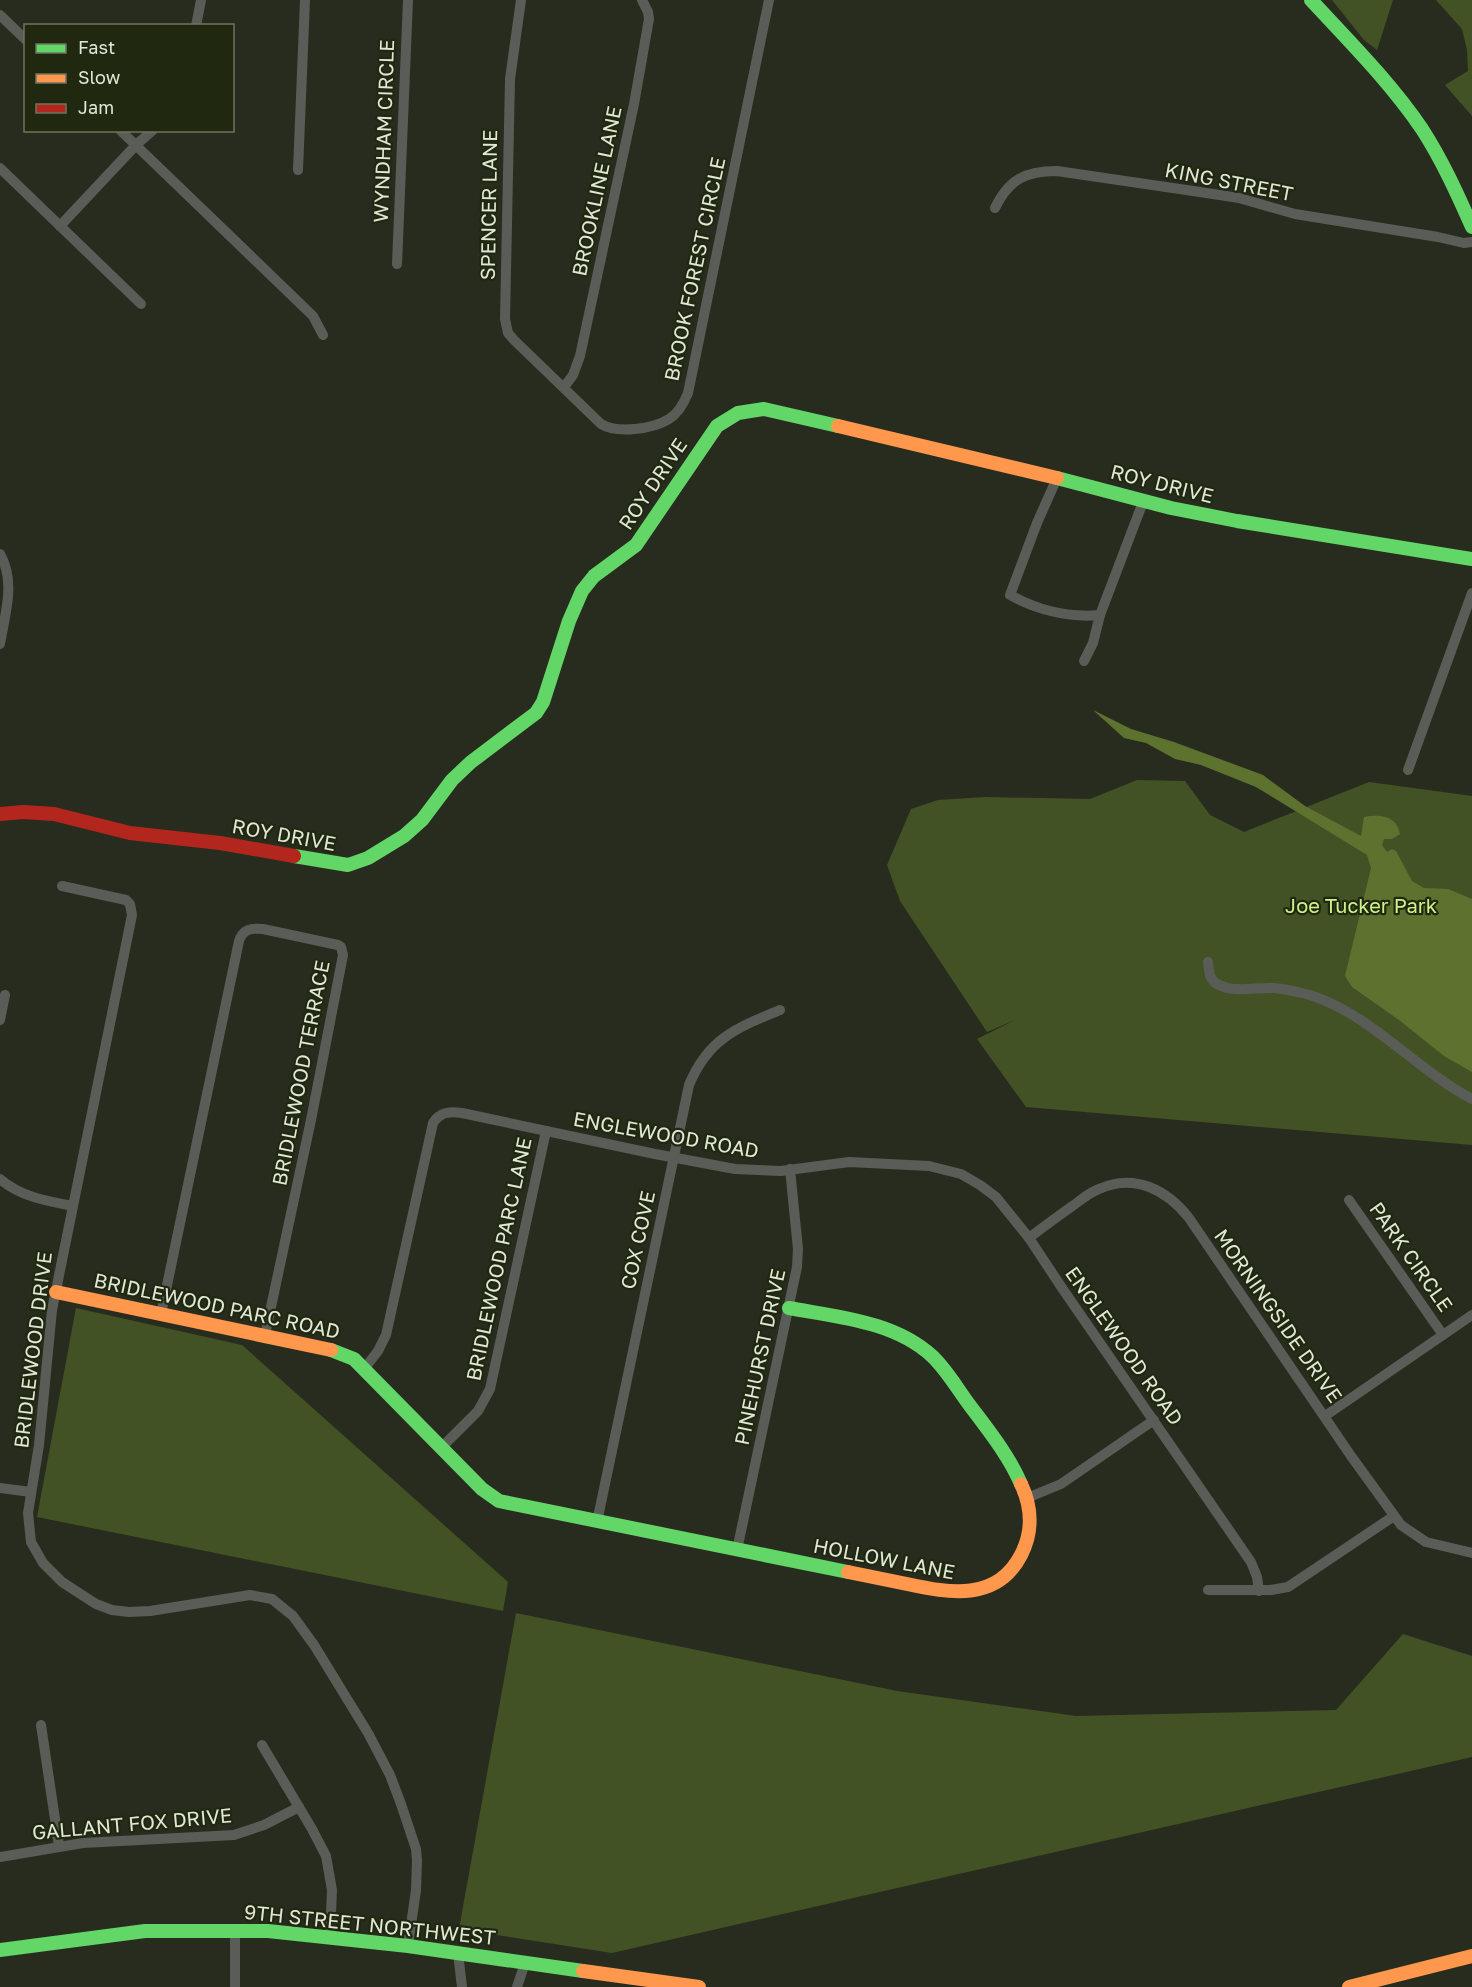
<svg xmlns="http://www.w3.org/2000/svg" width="1472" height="1987" viewBox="0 0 1472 1987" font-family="'Golos Text',sans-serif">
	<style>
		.green { fill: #435224 }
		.water { fill: #5d722e }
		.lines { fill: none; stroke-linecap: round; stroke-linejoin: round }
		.street { stroke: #5a5d57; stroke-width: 10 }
		.fast { stroke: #63d668; stroke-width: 14 }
		.slow { stroke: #ff974d; stroke-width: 14 }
		.jam { stroke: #b3261e; stroke-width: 14 }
		.labels { text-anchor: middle; stroke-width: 4.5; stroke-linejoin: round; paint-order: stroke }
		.street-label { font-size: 20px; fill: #e1e7d8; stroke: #20280f }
		.park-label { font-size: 20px; fill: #cdf18b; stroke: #20280f }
	</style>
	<rect width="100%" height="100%" fill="#282c1f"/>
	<!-- green -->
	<g class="green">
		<polygon points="1332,0 1393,0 1377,50 1364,40"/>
		<polygon points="1436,0 1472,0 1472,116 1445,85 1468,71 1467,50 1462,29"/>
		<polygon points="1137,780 1185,781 1210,815 1244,832 1369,782 1472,796 1472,1145 1026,1107 977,1039 1015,1020 987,1032 900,901 887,865 911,809 938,800 985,797 1090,799"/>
		<polygon points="76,1308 242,1345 508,1582 503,1611 37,1517"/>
		<polygon points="516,1613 897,1691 1076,1716 1336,1710 1403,1634 1472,1656 1472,1757 612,1953 459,1929"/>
	</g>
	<!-- water -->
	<path class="water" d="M1093,710l38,19 43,13 89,33 42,31 56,30 3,-19c16,-3 33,-1 36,17l-8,5h-8l-2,6 5,7 5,-3 4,2 16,30 12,7 24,1 24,10v173l-28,-16 -45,-36 -47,-33 -7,-11 26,-108 -4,-13 -111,-68 -55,-22 -26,-6 -29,-16 -22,-5z"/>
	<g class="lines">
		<!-- street -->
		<g class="street">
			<path d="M521,0l-11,79 -5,240 3,14 6,7 87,84c16,10 52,5 68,-5 10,-6 15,-16 19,-26l81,-393"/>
			<polyline points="0,15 26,40"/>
			<polyline points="196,26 201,0"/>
			<polyline points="120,130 313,316 323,335"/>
			<polyline points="0,168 141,304"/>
			<polyline points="298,170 305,0"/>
			<path d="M995,208c14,-29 31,-37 62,-37l143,21 39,6 56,16 143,23 26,6 8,-1"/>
			<polyline points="60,226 136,145 153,130"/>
			<polyline points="397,264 408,0"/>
			<polyline points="564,387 573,375 580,356 634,104 649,19 648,12 642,0"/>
			<path d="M1057,478l-20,45 -27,72c27,15 59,23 90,20l43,-113"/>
			<path d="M0,554c16,28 5,60 0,90"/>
			<polyline points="1084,661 1093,643 1100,615"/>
			<polyline points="1408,770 1472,593"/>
			<polyline points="62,886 126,900 130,904 132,915 52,1310 39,1445 28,1513 31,1542 43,1563 62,1582 96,1604 112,1610 129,1612 150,1611 250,1595 272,1599 293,1616 314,1645 368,1733 390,1775 401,1804 416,1849 417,1860 416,1890 408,1946"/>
			<path d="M1208,962c1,9 1,19 11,23 15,8 38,2 55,3 12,1 24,4 36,7 62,20 105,74 162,104"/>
			<polyline points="0,1020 5,995"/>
			<path d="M0,1179c21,18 47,22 73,27"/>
			<polyline points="1349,1200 1443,1335"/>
			<path d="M1029,1238c14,-11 28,-21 42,-31 9,-6 17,-14 28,-18 36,-16 68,1 90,29l162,238 50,69 25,17 46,11"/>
			<path d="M161,1314l78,-373c4,-12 12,-13 24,-12l75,16 3,2 2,8 -32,165 -46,215"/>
			<path d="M364,1369l14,-18 8,-16 47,-212c7,-11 17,-12 29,-10l193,41 80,15 46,2 68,-9 80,4 32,8 19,11 16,12 33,41 33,50 189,274 6,15 2,14"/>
			<polyline points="1325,1416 1472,1315"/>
			<polyline points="441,1448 478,1411 490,1389 546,1131"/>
			<polyline points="0,1488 31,1492"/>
			<polyline points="1027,1498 1061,1484 1154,1420"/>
			<path d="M597,1522l92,-437c19,-46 47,-57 91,-75"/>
			<polyline points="737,1550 797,1267 798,1249 790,1169"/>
			<polyline points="1208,1590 1271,1590 1288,1587 1394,1516"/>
			<polyline points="41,1725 59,1846"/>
			<polyline points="262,1745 312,1829 326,1856 332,1890 330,1937"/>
			<polyline points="0,1857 83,1843 234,1835 264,1825 299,1807"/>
			<polyline points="235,1930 235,1987"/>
			<polyline points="458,1953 462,1987"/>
			<polyline points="517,1987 525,1963"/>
		</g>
		<!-- fast -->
		<g class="fast">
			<path d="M1311,0c38,41 79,82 111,129 20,31 35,64 50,98"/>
			<polyline points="1057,478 1171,508 1237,521 1472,559"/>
			<polyline points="294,856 348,865 368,858 404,836 422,820 452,780 471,762 536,713 543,702 569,621 582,591 594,576 636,545 717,426 738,413 764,409 838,426"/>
			<path d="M789,1308c48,9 105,13 143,48 15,14 26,34 39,51 18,24 38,49 50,77"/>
			<polyline points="331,1350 354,1359 482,1489 499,1501 848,1572"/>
			<polyline points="0,1950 145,1931 268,1931 408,1946 583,1971"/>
		</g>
		<!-- slow -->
		<g class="slow">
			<polyline points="838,426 1057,478"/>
			<polyline points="56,1292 331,1350"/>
			<path d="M848,1572c20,4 39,8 59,12 42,9 90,18 114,-29 12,-23 11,-48 0,-71"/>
			<polyline points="583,1971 699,1987"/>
			<polyline points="1349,1987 1472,1956"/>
		</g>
		<!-- jam -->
		<polyline class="jam" points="0,814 23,812 54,814 130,833 220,843 294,856"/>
	</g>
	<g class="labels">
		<!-- street labels -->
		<g class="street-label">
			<text transform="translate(384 131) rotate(-88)" y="7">WYNDHAM CIRCLE</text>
			<text transform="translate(1229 182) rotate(11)" y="7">KING STREET</text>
			<text transform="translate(597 191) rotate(-78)" y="7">BROOKLINE LANE</text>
			<text transform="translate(489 205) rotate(-89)" y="7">SPENCER LANE</text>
			<text transform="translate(695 269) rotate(-78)" y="7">BROOK FOREST CIRCLE</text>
			<text transform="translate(653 484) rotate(-56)" y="7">ROY DRIVE</text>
			<text transform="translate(1162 484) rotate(14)" y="7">ROY DRIVE</text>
			<text transform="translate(284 835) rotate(10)" y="7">ROY DRIVE</text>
			<text transform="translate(301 1073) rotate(-79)" y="7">BRIDLEWOOD TERRACE</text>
			<text transform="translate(666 1135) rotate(10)" y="7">ENGLEWOOD ROAD</text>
			<text transform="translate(638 1240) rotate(-78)" y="7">COX COVE</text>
			<text transform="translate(1411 1257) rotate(55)" y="7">PARK CIRCLE</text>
			<text transform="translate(499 1259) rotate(-78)" y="7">BRIDLEWOOD PARC LANE</text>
			<text transform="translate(217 1306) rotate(12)" y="7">BRIDLEWOOD PARC ROAD</text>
			<text transform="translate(1278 1316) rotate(55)" y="7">MORNINGSIDE DRIVE</text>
			<text transform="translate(1124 1346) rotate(55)" y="7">ENGLEWOOD ROAD</text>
			<text transform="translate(33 1350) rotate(-83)" y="7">BRIDLEWOOD DRIVE</text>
			<text transform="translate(760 1357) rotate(-78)" y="7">PINEHURST DRIVE</text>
			<text transform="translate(884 1559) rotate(11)" y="7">HOLLOW LANE</text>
			<text transform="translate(132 1824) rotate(-5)" y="7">GALLANT FOX DRIVE</text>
			<text transform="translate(370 1925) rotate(6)" y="7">9TH STREET NORTHWEST</text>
		</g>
		<!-- park labels -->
		<g class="park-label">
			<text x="1361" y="913">Joe Tucker Park</text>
		</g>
	</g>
	<!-- legend -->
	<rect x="24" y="24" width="210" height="108" fill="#20280f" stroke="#6d745f" stroke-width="1.5"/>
	<rect x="36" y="44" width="30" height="9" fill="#63d668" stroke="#6d745f" stroke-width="1.5"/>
	<text x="78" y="54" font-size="18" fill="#e1e7d8">Fast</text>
	<rect x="36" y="74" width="30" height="9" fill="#ff974d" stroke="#6d745f" stroke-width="1.5"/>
	<text x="78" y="84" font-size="18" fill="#e1e7d8">Slow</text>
	<rect x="36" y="104" width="30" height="9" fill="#b3261e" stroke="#6d745f" stroke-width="1.5"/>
	<text x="78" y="114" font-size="18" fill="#e1e7d8">Jam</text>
</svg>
